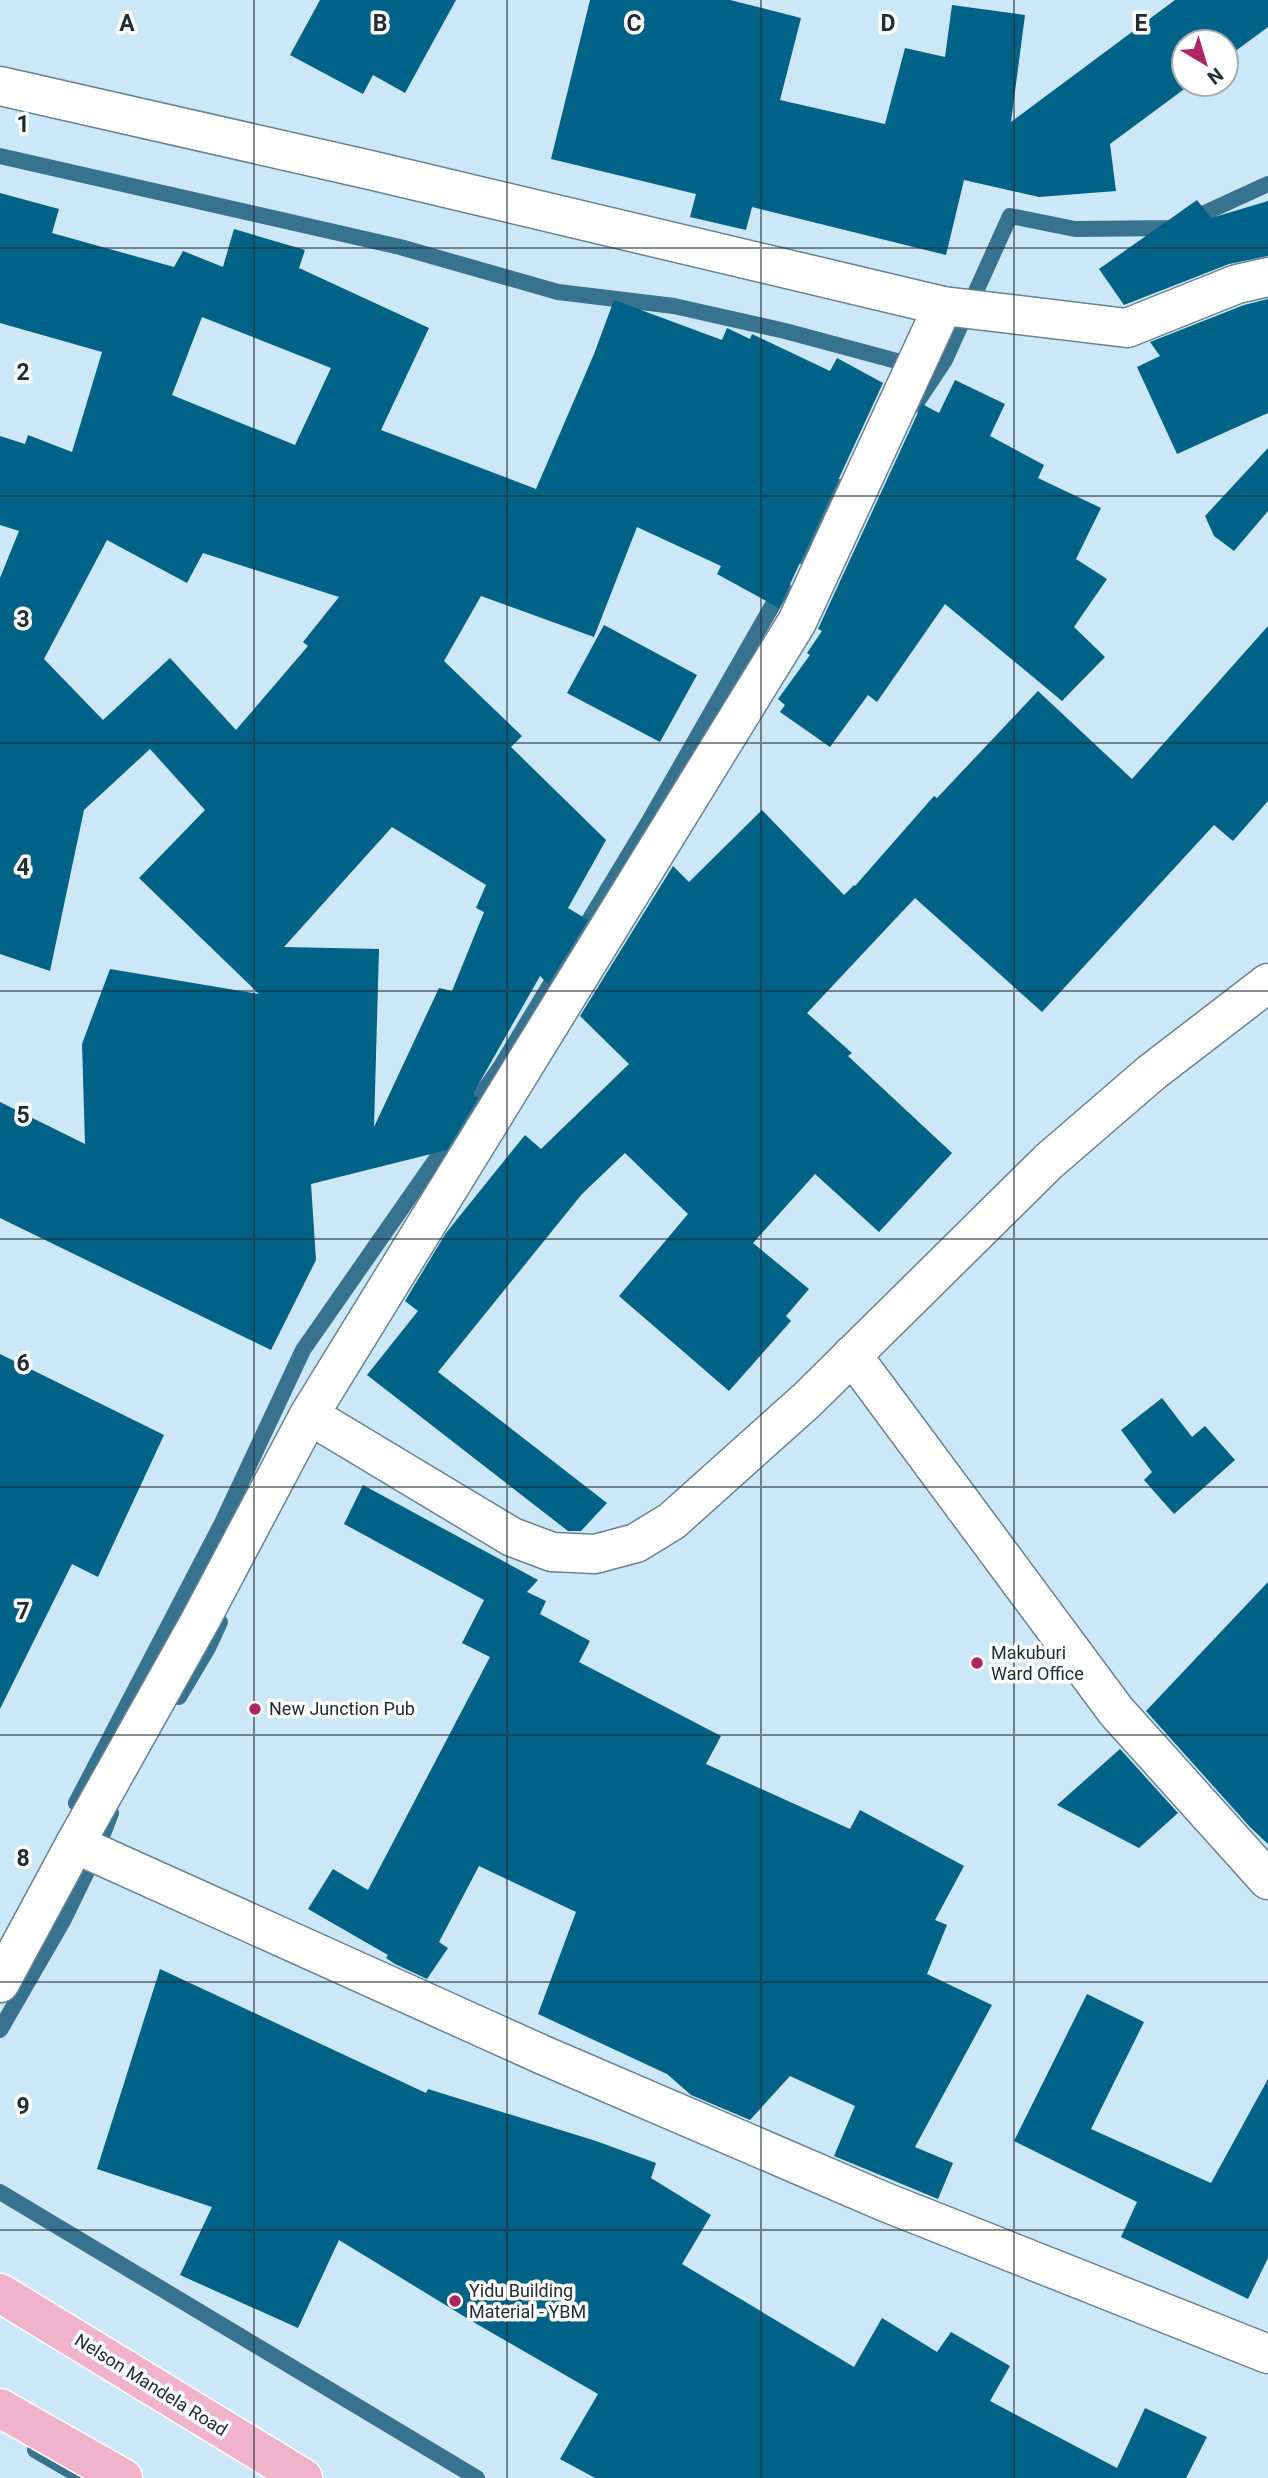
<svg xmlns="http://www.w3.org/2000/svg" width="1268" height="2478" viewBox="0 0 1268 2478" font-family="Roboto,sans-serif">
	<style>
		.lines { fill: none; stroke-linecap: round; stroke-linejoin: round }
		.stream { stroke: #37728f; stroke-width: 16 }
		.building { fill: #006287; fill-rule: evenodd }
		.minor-casing { stroke: #698290; stroke-width: 41 }
		.primary-casing { stroke: #fff; stroke-width: 41 }
		.minor { stroke: #fff; stroke-width: 38 }
		.primary { stroke: #f0b3c9; stroke-width: 38 }
		.grid { fill: none; stroke: #222d33; stroke-width: 2; stroke-opacity: 0.55 }
		.poi-dot { fill: #ae2565; stroke: #fff; stroke-width: 2.5 }
		.labels { text-anchor: middle; stroke-width: 7; stroke-linejoin: round; paint-order: stroke }
		.poi-label { font-size: 18px; fill: #222d33; stroke: #fff; text-anchor: start }
		.street-label { font-size: 18px; fill: #222d33; stroke: #fff }
		.grid-label { font-size: 23px; text-anchor: middle; font-weight: bold; fill: #222d33; stroke: #fff; stroke-width: 7; stroke-linejoin: round; paint-order: stroke }
	</style>
	<rect width="100%" height="100%" fill="#cce7f7"/>
	<g class="lines">
		<!-- stream -->
		<g class="stream">
			<polyline points="0,156 400,247 558,292 674,306 785,331 908,364 903,372"/>
			<polyline points="915,405 945,360 1010,216 1075,229 1172,228 1268,184"/>
			<polyline points="802,556 840,487"/>
			<polyline points="179,1697 208,1648 220,1622"/>
			<polyline points="76,1803 222,1523 303,1350 501,1066 648,823 783,587"/>
			<polyline points="0,2030 63,1921 95,1855 111,1813"/>
			<polyline points="0,2192 477,2478"/>
			<polyline points="35,2450 83,2478"/>
		</g>
	</g>
	<!-- building -->
	<g class="building">
		<polygon points="320,0 456,0 405,93 373,75 363,94 290,55"/>
		<polygon points="590,0 730,0 801,18 780,100 885,124 905,48 945,57 952,5 1025,15 1011,122 1175,0 1268,0 1268,27 1226,58 1226,42 1184,42 1184,84 1191,84 1110,144 1116,191 1039,197 964,180 946,255 752,207 746,230 690,217 696,194 551,159"/>
		<path d="M0,193l59,16 -7,24 122,34 9,-16 40,16 11,-38 71,21 -6,18 130,60 -48,102 155,59 58,-135 20,-54 108,40 5,-12 23,11 2,-5 78,37 7,-13 46,25 -104,225 -62,-34 4,-8 -84,-39 -43,110 -113,-41 -37,65 78,75 -11,11 95,93 -38,68 20,12 -40,64 -8,-8 -67,118 5,4 -31,52 -136,34 5,76 -45,90 -271,-132v-116l85,42 -3,-100 28,-75 149,25 -120,-116 66,-68 -55,-61 -66,61 -34,161 -50,-17v-376l19,-47 -19,-6v-89l25,8 3,-9 44,17 30,-100 -102,-29zM202,317l129,51 -36,77 -123,-50zM107,540l80,43 16,-30 136,44 -36,45 5,4 -72,84 -66,-72 -67,62 -59,-61zM392,827l94,58 -10,23 8,4 -32,79 -13,-3 -65,139 5,-178 -95,-2z"/>
		<polygon points="1197,200 1211,218 1268,201 1268,256 1229,264 1124,305 1099,269"/>
		<polygon points="1268,299 1268,413 1177,454 1137,367 1160,356 1150,342 1244,305"/>
		<polygon points="955,380 1005,404 990,436 1044,465 1038,478 1101,508 1076,559 1107,579 1074,627 1105,657 1062,701 945,604 877,702 868,695 830,747 780,712 785,705 778,699 810,655 807,653 822,631 818,629 922,404 939,413"/>
		<polygon points="1268,448 1268,511 1234,551 1214,536 1205,516"/>
		<polygon points="604,625 697,675 660,742 567,693"/>
		<polygon points="1268,626 1268,801 1233,841 1214,825 1042,1012 915,898 807,1013 852,1053 848,1056 952,1153 879,1232 815,1174 753,1243 809,1289 786,1316 791,1321 729,1391 619,1296 688,1214 625,1153 582,1194 438,1372 607,1503 581,1531 568,1531 367,1375 418,1311 405,1301 446,1233 525,1135 541,1149 629,1064 580,1016 673,866 689,882 762,810 844,895 854,885 855,886 934,796 937,798 1038,691 1132,779"/>
		<polygon points="0,1354 164,1435 98,1577 72,1564 0,1709"/>
		<polygon points="1162,1398 1192,1437 1205,1426 1235,1460 1174,1514 1144,1480 1152,1472 1121,1430"/>
		<polygon points="363,1485 538,1580 527,1592 546,1601 540,1614 590,1641 579,1662 721,1736 706,1764 850,1829 860,1810 964,1866 935,1920 947,1925 927,1974 992,2005 915,2147 953,2163 938,2199 834,2156 855,2106 790,2076 750,2120 691,2095 667,2074 538,2014 576,1912 479,1866 439,1942 448,1948 427,1979 395,1964 386,1958 388,1955 308,1909 333,1869 368,1890 490,1657 462,1643 484,1600 344,1524"/>
		<polygon points="1268,1582 1268,1844 1250,1827 1146,1711"/>
		<polygon points="1120,1749 1178,1813 1139,1848 1057,1805"/>
		<polygon points="160,1969 426,2093 428,2089 596,2141 656,2163 651,2178 711,2215 682,2264 854,2367 882,2318 937,2352 951,2332 1010,2366 990,2401 1117,2468 1145,2408 1207,2437 1186,2478 595,2478 560,2459 598,2394 475,2323 339,2240 298,2328 180,2275 212,2207 97,2169"/>
		<polygon points="1087,1994 1144,2022 1091,2129 1211,2183 1268,2079 1268,2258 1248,2299 1121,2237 1137,2202 1014,2141"/>
	</g>
	<g class="lines">
		<defs>
			<g id="minor">
				<polyline points="0,86 370,170 943,306 1127,328 1237,284 1268,277"/>
				<polyline points="852,1355 1116,1711 1268,1880"/>
				<polyline points="309,1415 512,1537 552,1552 595,1554 636,1543 672,1521 807,1400 1049,1161 1151,1073 1268,983"/>
				<polyline points="75,1844 543,2055 885,2202 1268,2354"/>
				<polyline points="0,1983 75,1844 200,1621 309,1415 797,622 943,306"/>
			</g>
			<g id="primary">
				<polyline points="0,2293 303,2478"/>
				<polyline points="0,2408 123,2478"/>
			</g>
		</defs>
		<!-- minor casing -->
		<use href="#minor" class="minor-casing"/>
		<!-- primary casing -->
		<use href="#primary" class="primary-casing"/>
		<!-- minor -->
		<use href="#minor" class="minor"/>
		<!-- primary -->
		<use href="#primary" class="primary"/>
	</g>
	<!-- grid -->
	<path class="grid" d="M254,0v2478M507,0v2478M761,0v2478M1014,0v2478M0,248h1268M0,496h1268M0,743h1268M0,991h1268M0,1239h1268M0,1487h1268M0,1735h1268M0,1982h1268M0,2230h1268"/>
	<!-- markers -->
	<g class="poi-dot">
		<circle cx="977" cy="1663" r="7"/>
		<circle cx="255" cy="1709" r="7"/>
		<circle cx="455" cy="2301" r="7"/>
	</g>
	<g class="labels">
		<!-- poi labels -->
		<g class="poi-label">
			<text x="991" y="1659">Makuburi<tspan x="991" dy="21">Ward Office</tspan></text>
			<text x="269" y="1715">New Junction Pub</text>
			<text x="469" y="2297">Yidu Building<tspan x="469" dy="21">Material - YBM</tspan></text>
		</g>
		<!-- street labels -->
		<g class="street-label">
			<text transform="translate(151 2385) rotate(32)" y="6">Nelson Mandela Road</text>
		</g>
	</g>
	<g class="grid-label">
		<text x="127" y="31">A</text>
		<text x="380" y="31">B</text>
		<text x="634" y="31">C</text>
		<text x="888" y="31">D</text>
		<text x="1141" y="31">E</text>
		<text x="23" y="132">1</text>
		<text x="23" y="380">2</text>
		<text x="23" y="627">3</text>
		<text x="23" y="875">4</text>
		<text x="23" y="1123">5</text>
		<text x="23" y="1371">6</text>
		<text x="23" y="1619">7</text>
		<text x="23" y="1866">8</text>
		<text x="23" y="2114">9</text>
	</g>
	<!-- north arrow -->
	<g transform="translate(1205 63) rotate(142)"><circle r="33" fill="#ffffff" stroke="#a7abad" stroke-width="2"/>
	<path d="M0-5L12 26L0 18L-12 26Z" fill="#ae2565"/>
	<text y="-10" font-size="19" font-weight="bold" text-anchor="middle" fill="#222d33">N</text>
	</g>
</svg>
